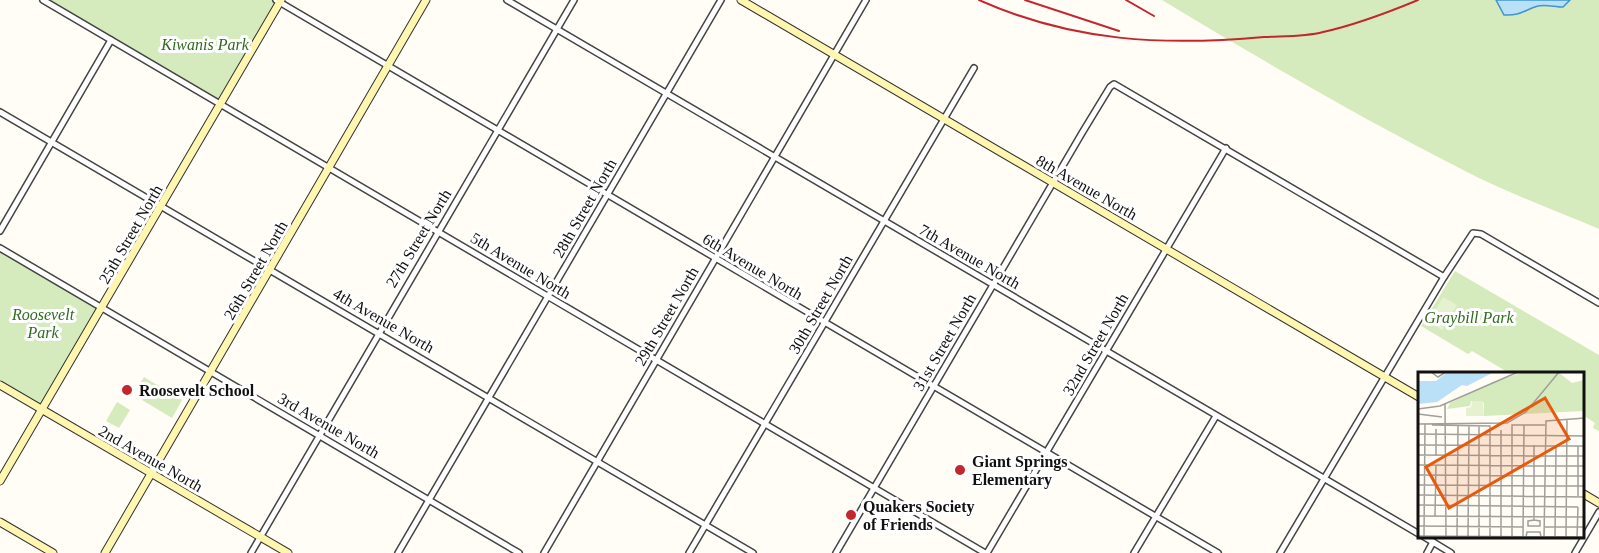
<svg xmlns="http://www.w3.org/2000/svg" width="1599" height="553" viewBox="0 0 1599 553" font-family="Georgia,serif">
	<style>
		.green { fill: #d5ebbd }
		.pitch { fill: #e6f2cf }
		.water { fill: #b9e0f7; stroke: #3f96cf; stroke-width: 1.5 }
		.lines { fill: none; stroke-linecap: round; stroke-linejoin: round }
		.street-casing { stroke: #444; stroke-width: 8 }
		.secondary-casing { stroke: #333; stroke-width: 9 }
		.street { stroke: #fff; stroke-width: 5 }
		.secondary { stroke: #fff6b0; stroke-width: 7 }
		.rail { stroke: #c4262e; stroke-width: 2 }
		.poi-dot { fill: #c4262e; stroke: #fff; stroke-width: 2 }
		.labels { text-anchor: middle; stroke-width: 6; stroke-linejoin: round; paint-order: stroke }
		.park-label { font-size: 16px; font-style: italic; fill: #2f6b1f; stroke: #fff }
		.street-label { font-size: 16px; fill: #111; stroke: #fff }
		.poi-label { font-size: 16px; font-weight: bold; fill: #111; stroke: #fff; text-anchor: start }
		.inset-road { fill: none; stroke: #a09f9a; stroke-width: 1.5 }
		.view { fill: #e8590c; fill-opacity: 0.15; stroke: #e8590c; stroke-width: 3 }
		.inset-edge { fill: none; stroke: #111; stroke-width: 3 }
	</style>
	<rect width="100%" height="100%" fill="#fffdf5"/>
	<!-- green -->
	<g class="green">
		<polygon points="43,0 276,0 280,2 221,104"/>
		<path d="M1162,0h437v229c-45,-19 -91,-36 -134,-58 -104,-53 -204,-111 -303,-171z"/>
		<polygon points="0,248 102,308 42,409 0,385"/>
		<polygon points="1455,271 1599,355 1599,431 1593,428 1595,423 1583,415 1582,373 1509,373 1472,351 1468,354 1421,326"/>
		<polygon points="144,377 182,400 172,418 142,400 139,385"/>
		<polygon points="117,402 130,410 119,428 106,421"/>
	</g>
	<!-- pitch -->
	<polygon class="pitch" points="1443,297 1457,305 1442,330 1429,322"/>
	<!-- water -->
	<path class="water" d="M1496,0h74l-7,7c-8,0 -18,-3 -25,-1 -14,4 -17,10 -34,9z"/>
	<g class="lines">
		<defs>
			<g id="street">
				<polyline points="43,0 985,553"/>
				<polyline points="276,0 1218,553"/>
				<polyline points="507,0 1419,534"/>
				<polyline points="0,112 753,553"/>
				<polyline points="0,231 111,40"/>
				<polyline points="0,248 519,553"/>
				<polyline points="1423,536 1451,553"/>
				<polyline points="251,553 574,0"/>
				<polyline points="398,553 721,0"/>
				<polyline points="544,553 866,0"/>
				<polyline points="689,553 974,68"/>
				<polyline points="836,553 1082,133 1110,87 1114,84 1444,277"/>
				<polyline points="987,553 1226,148"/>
				<polyline points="1134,553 1216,416"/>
				<polyline points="1280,553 1444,277 1473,233 1481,234 1599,303"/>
				<polyline points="1427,553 1433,542"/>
				<polyline points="1575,553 1599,512"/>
			</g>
			<g id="secondary">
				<polyline points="741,0 1419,397"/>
				<polyline points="0,385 288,553"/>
				<polyline points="0,481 281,0"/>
				<polyline points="1582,493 1599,503"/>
				<polyline points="0,522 53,553"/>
				<polyline points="105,553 426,0"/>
			</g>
		</defs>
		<!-- street casing -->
		<use href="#street" class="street-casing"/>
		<!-- secondary casing -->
		<use href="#secondary" class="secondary-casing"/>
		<!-- street -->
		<use href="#street" class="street"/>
		<!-- secondary -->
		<use href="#secondary" class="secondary"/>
		<!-- rail -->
		<g class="rail">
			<path d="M979,0c94,42 185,46 285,37 20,-1 41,0 59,-5 32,-7 66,-20 95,-32"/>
			<polyline points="1025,0 1119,31"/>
			<polyline points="1126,0 1154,16"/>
		</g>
	</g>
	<!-- markers -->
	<g class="poi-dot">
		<circle cx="127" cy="390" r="6"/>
		<circle cx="960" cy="470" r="6"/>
		<circle cx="851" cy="515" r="6"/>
	</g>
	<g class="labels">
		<!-- park labels -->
		<g class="park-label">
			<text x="205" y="50">Kiwanis Park</text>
			<text x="43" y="320">Roosevelt<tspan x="43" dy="18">Park</tspan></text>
			<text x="1469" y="323">Graybill Park</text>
		</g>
		<!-- street labels -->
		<g class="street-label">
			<text transform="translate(1087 187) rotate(30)" y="6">8th Avenue North</text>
			<text transform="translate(584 208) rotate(-60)" y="6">28th Street North</text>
			<text transform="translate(130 234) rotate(-60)" y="6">25th Street North</text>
			<text transform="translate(418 238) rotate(-59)" y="6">27th Street North</text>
			<text transform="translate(970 256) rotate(30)" y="6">7th Avenue North</text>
			<text transform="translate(521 265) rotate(31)" y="6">5th Avenue North</text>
			<text transform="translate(753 266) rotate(31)" y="6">6th Avenue North</text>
			<text transform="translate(255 270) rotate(-60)" y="6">26th Street North</text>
			<text transform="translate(820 304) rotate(-60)" y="6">30th Street North</text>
			<text transform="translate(666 316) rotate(-60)" y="6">29th Street North</text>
			<text transform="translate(384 320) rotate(30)" y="6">4th Avenue North</text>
			<text transform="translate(944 342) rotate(-60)" y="6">31st Street North</text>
			<text transform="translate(1095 344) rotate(-60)" y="6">32nd Street North</text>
			<text transform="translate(329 425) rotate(30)" y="6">3rd Avenue North</text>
			<text transform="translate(151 458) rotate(30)" y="6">2nd Avenue North</text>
		</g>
		<!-- poi labels -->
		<g class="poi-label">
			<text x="139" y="396">Roosevelt School</text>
			<text x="972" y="467">Giant Springs<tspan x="972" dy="18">Elementary</tspan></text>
			<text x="863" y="512">Quakers Society<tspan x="863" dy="18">of Friends</tspan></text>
		</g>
	</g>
	<!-- overview -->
	<g transform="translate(1418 372)">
		<rect width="166" height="166" fill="#fffdf5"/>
		<path d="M106,0h34l14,11 12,-3v31l-100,5v-13l-4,-2h-9l-1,5 -23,3 3,-6 43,-21z" fill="#d5ebbd"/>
		<path d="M54,29h11l1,15h-18v-8l5,-1z" fill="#e6f2cf"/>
		<path d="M30,0l11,1 35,-1 -27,14 -5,-1 -25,17 -19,2v-23h18z" fill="#b9e0f7"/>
		<path class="inset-road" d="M13,0l7,5 8,-5M27,32l1,133M0,37l22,-3 78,-34M0,42l24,3M0,52l89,-1 19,-11 33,-40M14,53l58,1v112M0,62l167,2M0,73l167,1M0,83l167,1M18,83v-26M0,93l167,1M0,103l167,1M0,113l167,1M0,123l167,2M160,124v-50M0,133l160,2M0,144l167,1M17,144l1,-51M116,148l6,1v5h-12v-5l6,-1v-75M0,154l105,1M127,155h40M0,164l167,1M6,164l1,-112M83,164v-106M39,165l1,-112M94,165v-112h33M105,165l1,-112M108,165l1,-5h13l1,5M137,165l1,-91M50,166l1,-112M61,166v-112M126,166l2,-117 39,-3M148,166l1,-118M159,166l1,-31"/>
		<path class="view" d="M127,26l24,41 -120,69 -23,-41z"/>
		<rect width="166" height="166" class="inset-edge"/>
	</g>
</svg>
